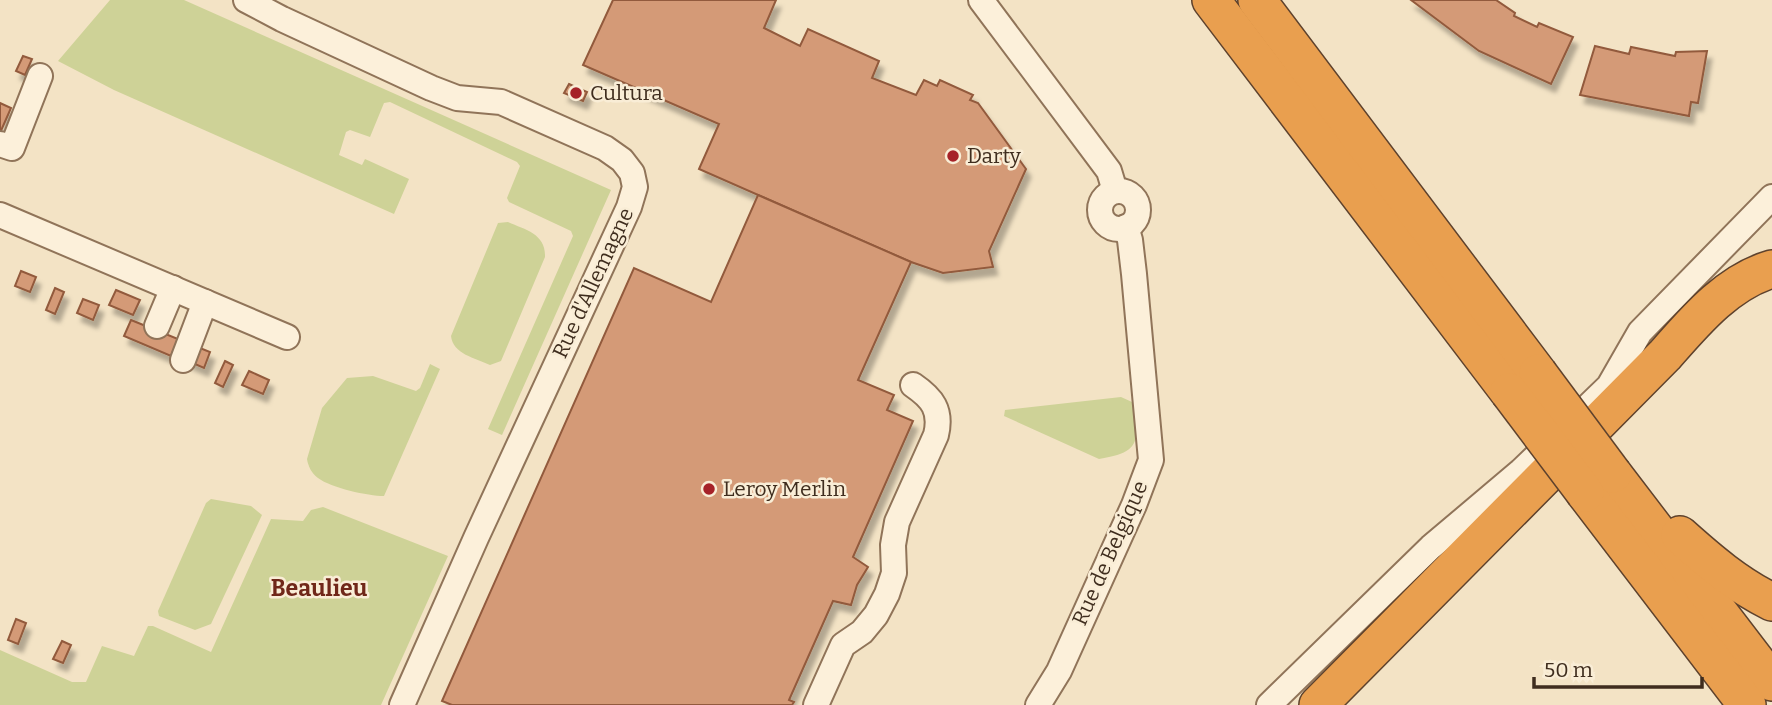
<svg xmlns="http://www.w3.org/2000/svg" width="1772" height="705" viewBox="0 0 1772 705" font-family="Bitter,serif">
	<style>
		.green { fill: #ced297 }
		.building { fill: #d49a77; stroke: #925a3c; stroke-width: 2; filter: url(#shadow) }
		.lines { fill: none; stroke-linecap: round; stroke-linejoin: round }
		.minor-casing { stroke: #907459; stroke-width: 28 }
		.highway-casing { stroke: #5e422d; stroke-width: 40 }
		.minor { stroke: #fcf0da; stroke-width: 24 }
		.highway { stroke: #e99f4f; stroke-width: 37 }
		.highway-bridge-casing { stroke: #5e422d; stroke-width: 40; stroke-linecap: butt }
		.highway-bridge { stroke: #e99f4f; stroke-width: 37 }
		.poi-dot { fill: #a62228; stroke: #f9edd6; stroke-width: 2.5 }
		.labels { text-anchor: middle; stroke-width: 5; stroke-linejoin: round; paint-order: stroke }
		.poi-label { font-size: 21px; fill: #3f2d1e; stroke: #f9edd6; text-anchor: start }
		.street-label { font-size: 21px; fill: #3f2d1e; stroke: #f9edd6 }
		.neighbourhood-label { font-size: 23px; font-weight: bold; fill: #702719; stroke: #f9edd6 }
	</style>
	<defs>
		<filter id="shadow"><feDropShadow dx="4.5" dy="8" stdDeviation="2" flood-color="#0004"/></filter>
	</defs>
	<rect width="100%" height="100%" fill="#f3e3c5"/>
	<!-- green -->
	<g class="green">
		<polygon points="110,0 184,0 611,190 502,435 488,429 573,236 571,231 509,202 507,198 520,166 517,162 390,102 384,103 370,137 350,130 346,132 339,155 362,165 365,159 409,179 394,214 114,90 58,61"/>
		<path d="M508,222c18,8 38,12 37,35l-44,104 -11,4c-15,-7 -37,-11 -39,-29l47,-113z"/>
		<path d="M430,364l10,5 -56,127c-16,0 -53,-8 -66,-18 -6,-4 -10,-12 -11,-19l15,-51 25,-30 26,-2 43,15 4,-3z"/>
		<path d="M1121,397l11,5c6,37 12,50 -33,57l-95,-43 1,-6z"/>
		<polygon points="211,499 251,506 262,515 211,624 195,630 159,616 158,611 206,503"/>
		<polygon points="323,507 448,556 381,705 0,705 0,650 72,682 86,682 102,646 134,656 148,626 153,626 211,652 271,519 303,521 311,510"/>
	</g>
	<!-- building -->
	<g class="building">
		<polygon points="613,0 776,0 764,28 800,46 808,29 879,61 872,78 916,95 924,80 937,86 940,80 973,95 970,100 978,103 1026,169 989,251 993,267 943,273 911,262 699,169 719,124 583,65"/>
		<polygon points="1411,0 1496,0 1515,13 1514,16 1537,27 1539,23 1573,37 1551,84 1479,51"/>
		<polygon points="1595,46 1629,54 1631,47 1675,56 1676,52 1707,51 1698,103 1691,102 1689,116 1580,95"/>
		<polygon points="23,56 32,59 25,75 16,71"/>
		<polygon points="569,84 587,92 583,101 564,93"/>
		<polygon points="0,103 11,108 0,133"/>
		<polygon points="758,195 911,262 858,380 894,395 887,410 913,421 853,557 868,567 857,585 851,605 833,601 789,700 794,702 792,705 452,705 442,701 634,268 711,302"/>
		<polygon points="21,271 36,277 30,292 15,286"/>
		<polygon points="55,288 64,292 55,314 46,310"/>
		<polygon points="116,290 140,300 133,315 109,305"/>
		<polygon points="83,299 99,305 93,320 77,313"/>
		<polygon points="131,320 178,339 171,356 124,336"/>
		<polygon points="195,346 210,352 204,368 188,361"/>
		<polygon points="225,361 233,365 223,387 215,383"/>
		<polygon points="249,371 269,380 263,394 242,385"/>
		<polygon points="16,619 26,623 18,644 8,640"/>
		<polygon points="62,641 71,645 63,663 53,659"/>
	</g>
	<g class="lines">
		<defs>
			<g id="minor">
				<polyline points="246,0 282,19 431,88 457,98 501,102 605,148 622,160 632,173 635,187 629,207 476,538 402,705"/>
				<polyline points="981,0 1109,171 1115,191"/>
				<polyline points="0,144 12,148 40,76"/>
				<circle cx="1119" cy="210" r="19"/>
				<polyline points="0,215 287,337"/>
				<polyline points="157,326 173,288"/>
				<polyline points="183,360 205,302"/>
				<path d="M816,705l27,-60 19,-13 14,-17 11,-21 7,-21 -1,-28 4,-23 39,-87c6,-25 -4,-37 -23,-50"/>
				<polyline points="1038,705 1059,671 1134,505 1151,460 1134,274 1130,240 1126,227"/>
				<polyline points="1269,705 1431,547 1521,471 1609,386 1640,332 1772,197"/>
			</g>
			<g id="highway">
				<polyline points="1211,0 1509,392"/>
				<polyline points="1257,0 1538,373"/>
				<polyline points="1613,474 1772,682"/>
				<polyline points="1585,493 1747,705"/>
				<path d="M1680,535c29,26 57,50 92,67"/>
				<path d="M1318,705l347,-350c29,-33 62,-73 107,-86"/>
			</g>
		</defs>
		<!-- minor casing -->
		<use href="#minor" class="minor-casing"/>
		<!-- highway casing -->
		<use href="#highway" class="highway-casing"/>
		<!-- minor -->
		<use href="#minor" class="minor"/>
		<!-- highway -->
		<use href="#highway" class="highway"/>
		<defs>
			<g id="highway-bridge">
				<polyline points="1538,373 1613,474"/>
				<polyline points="1509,392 1585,493"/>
			</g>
		</defs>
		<!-- highway-bridge casing -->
		<use href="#highway-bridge" class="highway-bridge-casing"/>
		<!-- highway-bridge -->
		<use href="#highway-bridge" class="highway-bridge"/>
	</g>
	<!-- markers -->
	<g class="poi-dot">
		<circle cx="576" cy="93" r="7"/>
		<circle cx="953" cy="156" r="7"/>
		<circle cx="709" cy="489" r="7"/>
	</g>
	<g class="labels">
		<!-- poi labels -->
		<g class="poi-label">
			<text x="590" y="100">Cultura</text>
			<text x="967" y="163">Darty</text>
			<text x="723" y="496">Leroy Merlin</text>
		</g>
		<!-- street labels -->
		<g class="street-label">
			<text transform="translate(593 283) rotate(-65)" y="7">Rue d'Allemagne</text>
			<text transform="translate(1110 553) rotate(-66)" y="7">Rue de Belgique</text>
		</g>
		<!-- neighbourhood labels -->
		<g class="neighbourhood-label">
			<text x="319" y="596">Beaulieu</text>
		</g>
	</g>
	<!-- scale -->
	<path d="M1534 677v10h168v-10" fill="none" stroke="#3f2d1e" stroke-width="3.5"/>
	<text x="1544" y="677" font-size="21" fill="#3f2d1e" stroke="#f9edd6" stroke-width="5" paint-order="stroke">50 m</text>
</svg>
